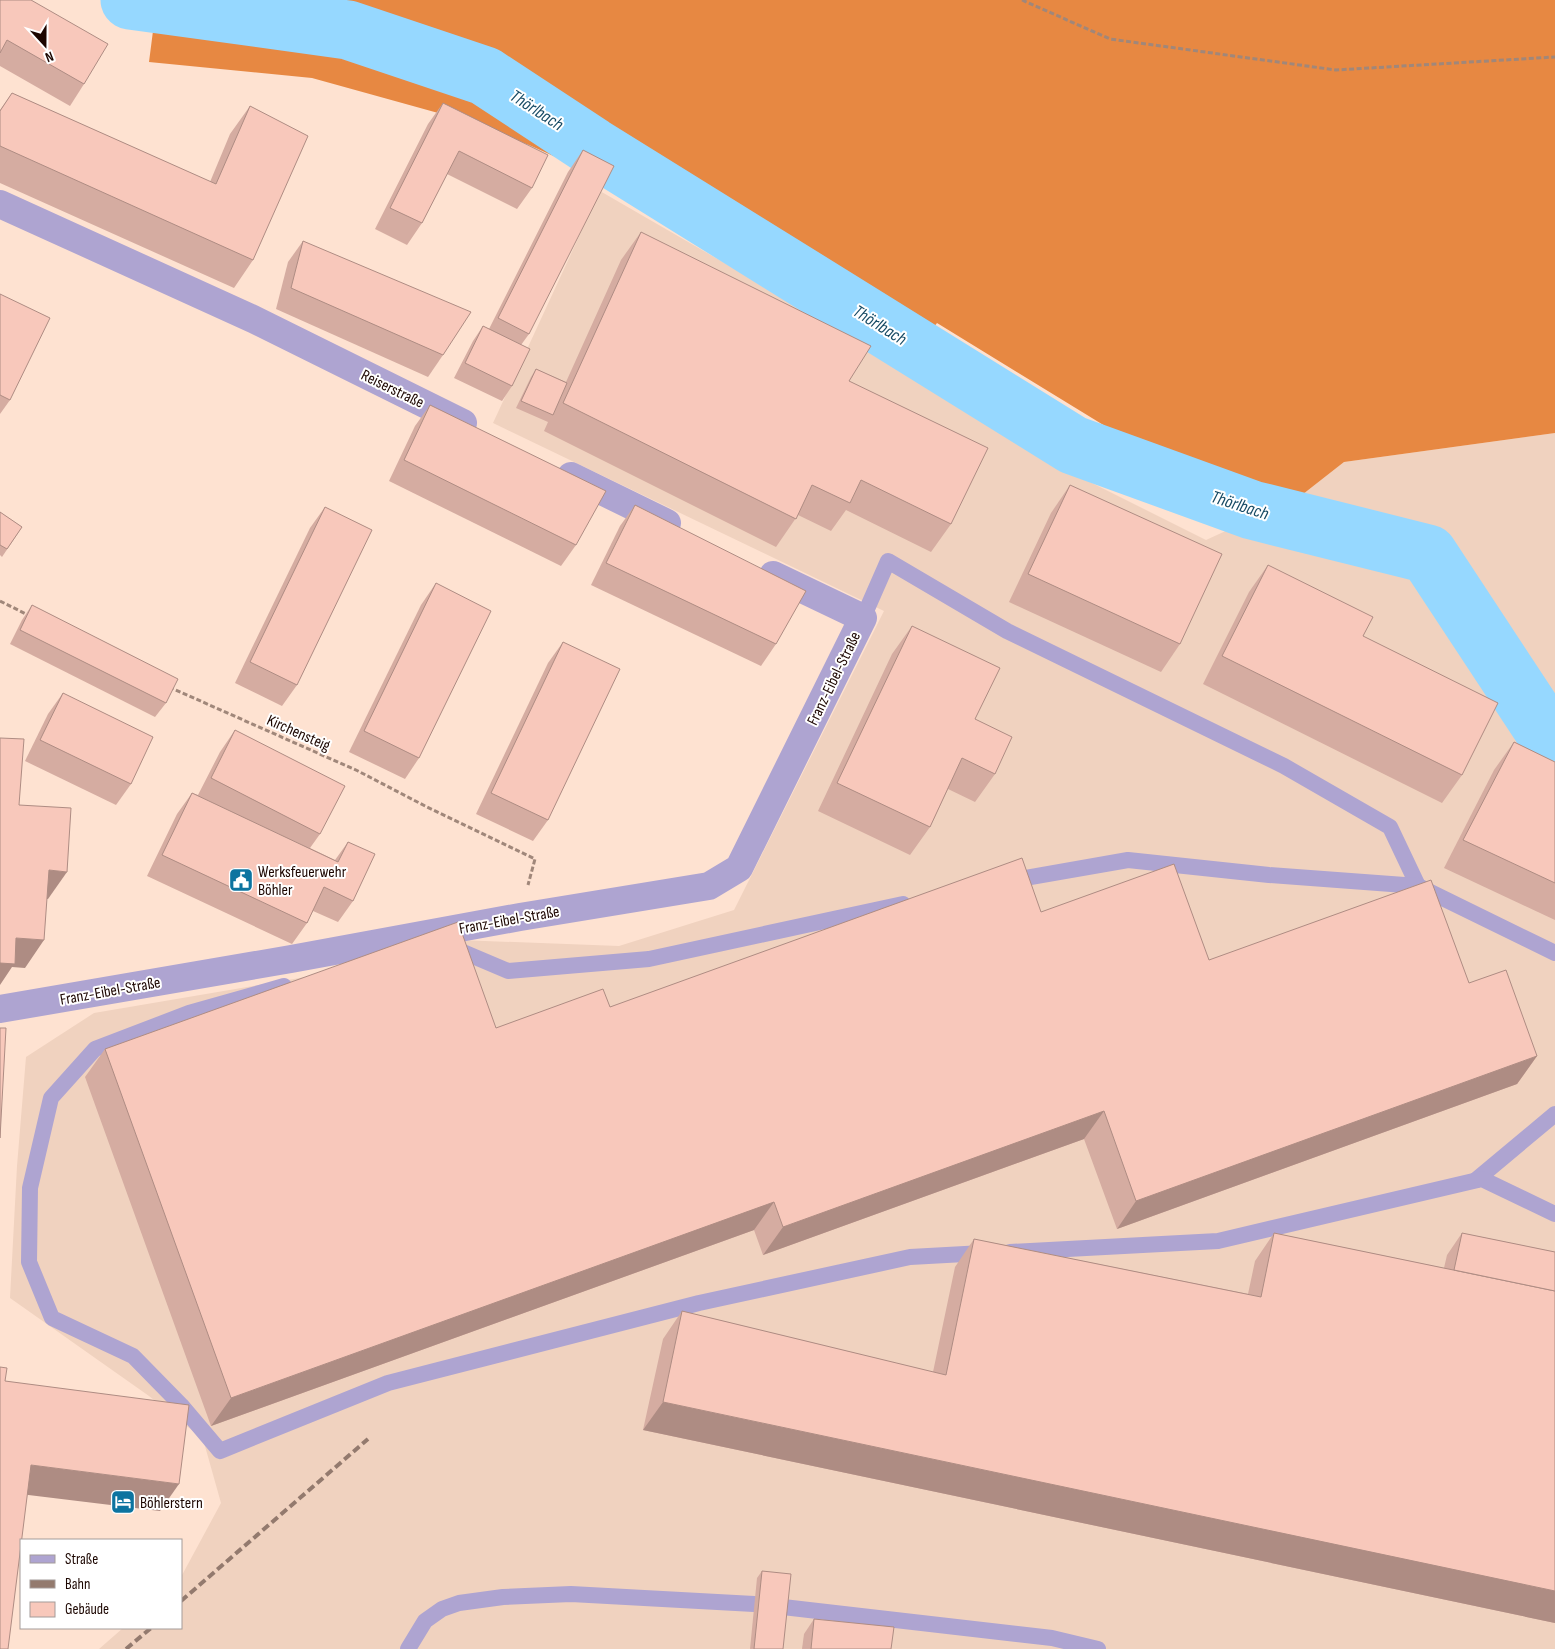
<svg xmlns="http://www.w3.org/2000/svg" width="1555" height="1649" viewBox="0 0 1555 1649" font-family="'Sofia Sans Condensed',sans-serif">
	<style>
		.built { fill: #f0d2bf }
		.forest { fill: #e78842 }
		.lines { fill: none; stroke-linecap: round; stroke-linejoin: round }
		.river { stroke: #96d8ff; stroke-width: 59 }
		.path { stroke: #a0877a; stroke-width: 3; stroke-dasharray: 5 2.5; stroke-linecap: butt }
		.lane { stroke: #aea4d1; stroke-width: 16 }
		.street { stroke: #aea4d1; stroke-width: 28 }
		.rail { stroke: #937a6e; stroke-width: 4; stroke-dasharray: 8 4; stroke-linecap: butt }
		.wall { fill: #d5aca1 }
		.shaded-wall { fill: #ae8c83 }
		.building { fill: #f8c8bb; stroke: #ae8c83 }
		.labels { text-anchor: middle; stroke-width: 4; stroke-linejoin: round; paint-order: stroke }
		.street-label { font-size: 16px; fill: #1c0600; stroke: #fff }
		.poi-label { font-size: 16px; fill: #1c0600; stroke: #fff; text-anchor: start }
		.water-label { font-size: 18px; font-style: italic; fill: #174b65; stroke: #fff }
	</style>
	<rect width="100%" height="100%" fill="#fee2d1"/>
	<!-- built -->
	<polygon class="built" points="600,191 849,335 1044,459 1206,540 1298,498 1344,462 1555,433 1555,1649 99,1649 123,1628 181,1628 181,1577 221,1503 203,1439 149,1396 10,1298 17,1166 26,1057 94,1013 323,974 433,939 619,946 734,910 884,611 493,423"/>
	<!-- forest -->
	<polygon class="forest" points="157,0 1555,0 1555,433 1344,462 1298,498 1172,467 937,323 909,359 715,255 609,181 529,145 449,116 312,78 149,62"/>
	<g class="lines">
		<!-- river -->
		<polyline class="river" points="130,0 348,30 485,76 593,147 1073,445 1252,510 1428,554 1555,747"/>
		<!-- path -->
		<g class="path">
			<polyline points="1022,0 1110,39 1336,70 1555,57"/>
			<polyline points="0,601 30,616"/>
			<polyline points="169,687 358,771 427,807 535,859 528,885"/>
		</g>
		<!-- lane -->
		<g class="lane">
			<polyline points="863,618 888,561 1007,631 1284,766 1390,827 1418,886"/>
			<polyline points="1008,881 1128,860 1269,875 1418,886 1555,953"/>
			<polyline points="449,946 508,971 649,959 903,904"/>
			<polyline points="284,986 189,1013 95,1049 51,1098 30,1188 29,1262 52,1318 133,1356 181,1405 220,1451 388,1383 699,1303 910,1257 983,1253"/>
			<polyline points="1476,1180 1555,1114"/>
			<polyline points="1010,1252 1218,1241 1482,1179 1555,1214"/>
			<polyline points="783,1607 1052,1638 1098,1649"/>
			<polyline points="408,1649 425,1621 442,1609 459,1603 503,1597 571,1594 754,1604"/>
		</g>
		<!-- street -->
		<g class="street">
			<polyline points="0,204 253,319 463,423"/>
			<polyline points="571,476 667,523"/>
			<polyline points="0,1009 291,959 520,917 709,886 739,868 863,618 773,575"/>
		</g>
		<!-- rail -->
		<g class="rail">
			<polyline points="181,1601 368,1439"/>
			<polyline points="126,1649 151,1628"/>
		</g>
	</g>
	<!-- wall -->
	<g class="wall">
		<polygon points="0,0 84,84 70,106 0,66"/>
		<polygon points="12,93 210,182 230,134 250,106 253,260 234,288 0,183 0,110"/>
		<polygon points="443,103 532,188 517,209 447,174 422,223 407,245 375,229 428,124"/>
		<polygon points="583,150 529,334 521,345 512,386 502,401 454,378 473,341 483,326 489,329 568,172"/>
		<polygon points="641,232 849,381 951,524 931,552 846,510 831,531 798,515 776,547 544,431 548,422 516,408 531,377 536,369 566,382 621,260"/>
		<polygon points="303,241 443,355 428,377 276,309 288,262"/>
		<polygon points="0,294 10,400 0,414"/>
		<polygon points="430,405 576,545 561,566 389,481 415,426"/>
		<polygon points="1070,485 1180,644 1161,672 1009,602 1051,513"/>
		<polygon points="635,505 776,644 761,666 591,585 620,526"/>
		<polygon points="325,507 297,685 282,706 235,683 310,528"/>
		<polygon points="0,512 22,527 2,557 0,555"/>
		<polygon points="1268,565 1462,775 1442,803 1203,684 1249,592"/>
		<polygon points="436,583 419,758 405,779 349,752 421,605"/>
		<polygon points="32,605 166,703 155,717 10,644 22,620"/>
		<polygon points="912,626 975,719 995,774 975,802 948,789 930,827 910,855 818,811 892,654"/>
		<polygon points="563,642 548,820 533,841 476,814 548,663"/>
		<polygon points="63,693 131,784 116,805 25,761 48,714"/>
		<polygon points="235,730 320,834 310,848 335,860 348,842 353,901 338,922 313,911 307,923 292,944 147,876 177,814 192,793 198,795 220,752"/>
		<polygon points="1514,742 1555,762 1555,920 1444,868 1494,770"/>
		<polygon points="1041,912 1209,960 1469,983 1537,1056 1517,1084 1117,1229 1084,1139 763,1255 754,1230 211,1426 85,1077 105,1049 496,1028 610,1007"/>
		<polygon points="1274,1233 1444,1268 1447,1255 1462,1233 1555,1252 1555,1623 643,1430 663,1339 682,1311 933,1372 955,1267 974,1239 1248,1294 1255,1261"/>
		<polygon points="762,1571 783,1649 750,1649 757,1578"/>
		<polygon points="814,1619 891,1649 802,1649 804,1634"/>
	</g>
	<!-- shaded-wall -->
	<g class="shaded-wall">
		<polygon points="49,870 67,872 48,899 30,898"/>
		<polygon points="16,938 44,940 25,968 12,967 0,985 0,961"/>
		<polygon points="1537,1056 1517,1084 1117,1229 1136,1201"/>
		<polygon points="1104,1111 1084,1139 763,1255 783,1227"/>
		<polygon points="774,1202 754,1230 211,1426 231,1398"/>
		<polygon points="663,1402 1555,1591 1555,1623 643,1430"/>
		<polygon points="31,1465 179,1484 160,1511 12,1493"/>
	</g>
	<!-- building -->
	<g class="building">
		<polygon points="0,0 31,0 108,44 84,84 7,40 0,53"/>
		<polygon points="12,93 216,184 250,106 308,136 253,260 0,146 0,111"/>
		<polygon points="443,103 548,155 532,188 459,151 422,223 390,208"/>
		<polygon points="583,150 614,166 529,334 498,318"/>
		<polygon points="641,232 871,346 849,381 988,448 951,524 861,480 850,503 812,485 796,519 563,403"/>
		<polygon points="303,241 471,312 443,355 291,288"/>
		<polygon points="0,294 50,318 10,400 0,395"/>
		<polygon points="483,326 530,349 512,386 465,363"/>
		<polygon points="536,369 567,383 553,415 521,401"/>
		<polygon points="430,405 606,491 576,545 404,460"/>
		<polygon points="1070,485 1222,554 1180,644 1028,574"/>
		<polygon points="635,505 806,591 776,644 606,563"/>
		<polygon points="325,507 372,530 297,685 250,662"/>
		<polygon points="0,512 22,527 7,549 0,545"/>
		<polygon points="1268,565 1373,617 1363,636 1498,703 1462,775 1222,656"/>
		<polygon points="436,583 491,611 419,758 364,731"/>
		<polygon points="32,605 178,679 166,703 20,630"/>
		<polygon points="912,626 1000,668 975,719 1012,737 995,774 962,758 930,827 837,783"/>
		<polygon points="563,642 620,669 548,820 491,793"/>
		<polygon points="63,693 153,737 131,784 40,740"/>
		<polygon points="235,730 345,786 320,834 211,778"/>
		<polygon points="0,738 24,739 19,805 71,808 67,872 49,870 44,940 16,938 15,964 0,963"/>
		<polygon points="1514,742 1555,762 1555,883 1463,840"/>
		<polygon points="192,793 338,862 348,842 375,854 353,901 324,887 307,923 162,855"/>
		<polygon points="1022,858 1041,912 1174,864 1209,960 1431,880 1469,983 1506,970 1537,1056 1136,1201 1104,1111 783,1227 774,1202 231,1398 105,1049 458,922 496,1028 603,989 610,1007"/>
		<polygon points="0,1028 6,1028 0,1138"/>
		<polygon points="1274,1233 1555,1291 1555,1591 663,1402 682,1311 946,1375 974,1239 1261,1297"/>
		<polygon points="1462,1233 1555,1252 1555,1291 1454,1270"/>
		<polygon points="0,1367 7,1368 5,1381 189,1405 179,1484 31,1465 8,1649 0,1649"/>
		<polygon points="762,1571 791,1574 783,1649 754,1649"/>
		<polygon points="814,1619 894,1627 891,1649 811,1649"/>
	</g>
	<!-- icons -->
	<defs>
		<symbol id="civic-square" viewBox="-11 -11 22 22"><rect x="-9" y="-9" width="18" height="18" rx="4" fill="#0d74a0" stroke="#fff"/><path d="M-.6-6.5H3V-4.5H.6V-3L4-1V1h2V6H-6V1h2V-1L-.6-3ZM-1.2 2.5V6h2.4V2.5Z" fill="#fff"/></symbol>
		<symbol id="hotel-square" viewBox="-11 -11 22 22"><rect x="-9" y="-9" width="18" height="18" rx="4" fill="#0d74a0" stroke="#fff"/><path d="M-6-4.5h1.5V1H6V5H4.5V3h-9V5H-6ZM-4 0a1.8 1.8 0 1 1 3.6 0ZM.5 0V-2.5h3Q6-2.5 6 0Z" fill="#fff"/></symbol>
	</defs>
	<g fill-rule="evenodd">
		<use href="#civic-square" x="227" y="866" width="28" height="28"/>
		<use href="#hotel-square" x="109" y="1488" width="28" height="28"/>
	</g>
	<g class="labels">
		<!-- street labels -->
		<g class="street-label">
			<text transform="translate(393 388) rotate(26)" y="6">Reiserstraße</text>
			<text transform="translate(833 678) rotate(-64)" y="6">Franz-Eibel-Straße</text>
			<text transform="translate(299 732) rotate(24)" y="6">Kirchensteig</text>
			<text transform="translate(509 919) rotate(-10)" y="6">Franz-Eibel-Straße</text>
			<text transform="translate(110 990) rotate(-10)" y="6">Franz-Eibel-Straße</text>
		</g>
		<!-- poi labels -->
		<g class="poi-label">
			<text x="258" y="877">Werksfeuerwehr<tspan x="258" dy="18">Böhler</tspan></text>
			<text x="140" y="1508">Böhlerstern</text>
		</g>
		<!-- water labels -->
		<g class="water-label">
			<text transform="translate(537 110) rotate(33)" y="6">Thörlbach</text>
			<text transform="translate(880 325) rotate(32)" y="6">Thörlbach</text>
			<text transform="translate(1240 505) rotate(18)" y="6">Thörlbach</text>
		</g>
	</g>
	<!-- legend -->
	<rect x="20" y="1539" width="162" height="90" fill="#ffffff" stroke="#a49b99"/>
	<rect x="30" y="1555" width="25" height="8" fill="#aea4d1" stroke="#a49b99"/>
	<text x="65" y="1564" font-size="15" fill="#1c0600">Straße</text>
	<rect x="30" y="1580" width="25" height="8" fill="#937a6e" stroke="#a49b99"/>
	<text x="65" y="1589" font-size="15" fill="#1c0600">Bahn</text>
	<rect x="30" y="1602" width="25" height="15" fill="#f8c8bb" stroke="#a49b99"/>
	<text x="65" y="1614" font-size="15" fill="#1c0600">Gebäude</text>
	<!-- north arrow -->
	<g transform="translate(45 45) rotate(159)" stroke="#ffffff" stroke-width="4" paint-order="stroke">
	<path d="M0-4L9 19L0 12L-9 19Z" fill="#1c0600"/>
	<text y="-8" font-size="14" font-weight="bold" text-anchor="middle" fill="#1c0600">N</text>
	</g>
</svg>
